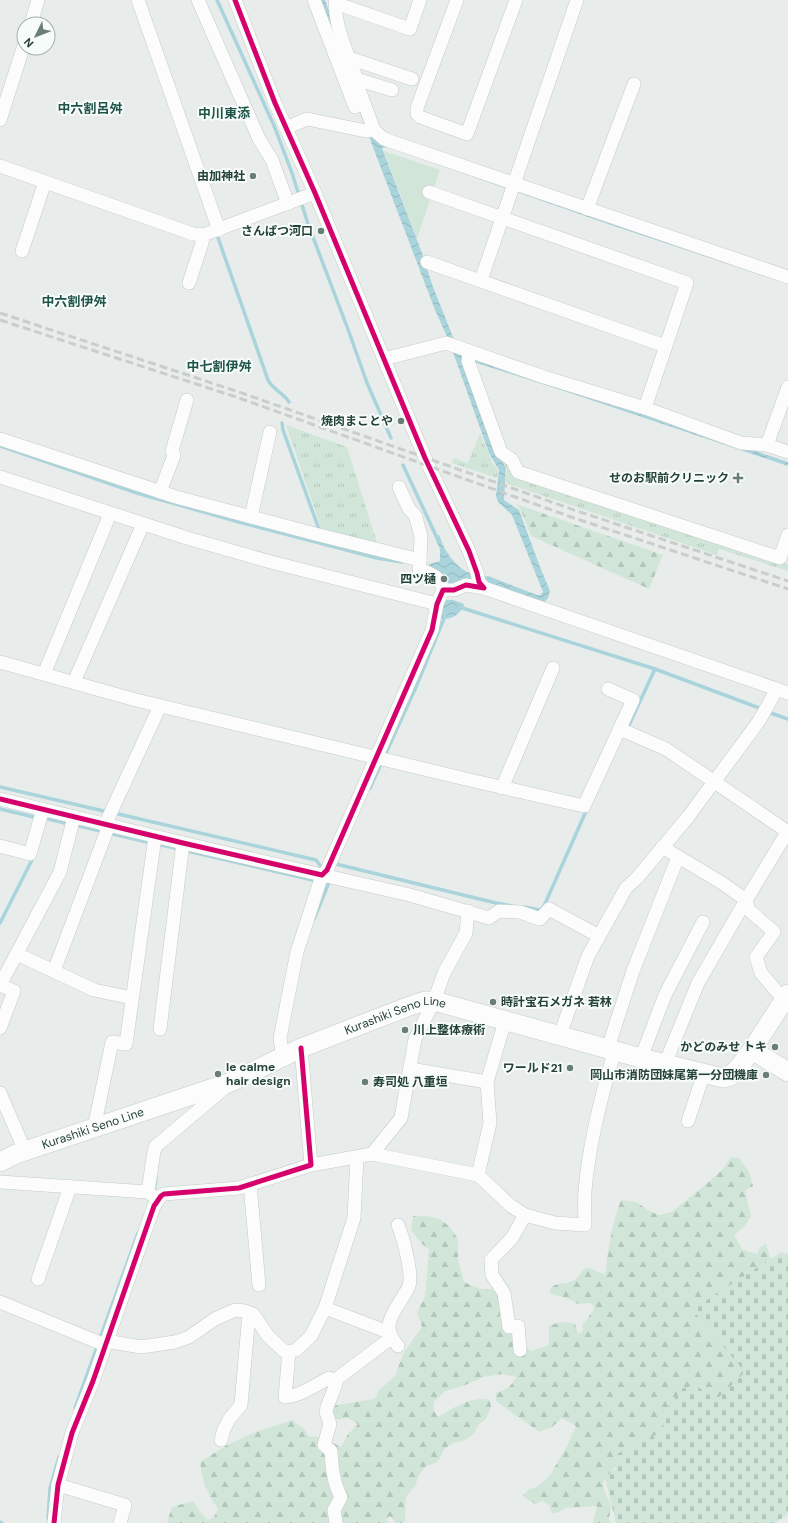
<svg xmlns="http://www.w3.org/2000/svg" width="788" height="1523" viewBox="0 0 788 1523" font-family="'DM Sans','Noto Sans JP',sans-serif">
	<style>
		.grass { fill: url(#grass-tufts) }
		.forest { fill: url(#forest-firs) }
		.cemetery { fill: url(#cemetery-stones) }
		.park { fill: #d1e6d8 }
		.water { fill: url(#water-waves) }
		.lines { fill: none; stroke-linecap: round; stroke-linejoin: round }
		.stream { stroke: #a9d4db; stroke-width: 3.5 }
		.minor-casing { stroke: #c5cac8; stroke-width: 14 }
		.secondary-casing { stroke: #c3cbc8; stroke-width: 20 }
		.minor { stroke: #fcfcfc; stroke-width: 13 }
		.secondary { stroke: #fcfcfc; stroke-width: 19 }
		.rail { stroke: #c9cdcc; stroke-width: 3; stroke-dasharray: 8 4; stroke-linecap: butt }
		.cycleway-casing { stroke: #f7fbf9; stroke-width: 8 }
		.cycleway { stroke: #d6006c; stroke-width: 5 }
		.poi-dot { fill: #697e78; stroke: #f7fbf9; stroke-width: 1.5 }
		.labels { text-anchor: middle; stroke-width: 4; stroke-linejoin: round; paint-order: stroke }
		.poi-label { font-size: 12px; font-weight: bold; fill: #24423a; stroke: #f7fbf9; text-anchor: end }
		.street-label { font-size: 12px; fill: #24423a; stroke: #f7fbf9 }
		.neighbourhood-label { font-size: 13px; font-weight: bold; fill: #1f5548; stroke: #f7fbf9 }
	</style>
	<defs>
		<pattern id="grass-tufts" width="24" height="20" patternUnits="userSpaceOnUse"><rect width="24" height="20" fill="#d1e6d8"/><path d="M3 7l-1-3M5 7V3M7 7l1-3M15 17l-1-3M17 17v-4M19 17l1-3" fill="none" stroke="#b3c6ba"/></pattern>
		<pattern id="forest-firs" width="22" height="20" patternUnits="userSpaceOnUse"><rect width="22" height="20" fill="#d1e6d8"/><path d="M5 1l3.5 6h-7zM16 11l3.5 6h-7z" fill="#b3c6ba"/></pattern>
		<pattern id="cemetery-stones" width="16" height="16" patternUnits="userSpaceOnUse"><rect width="16" height="16" fill="#d1e6d8"/><path d="M2 7V4a2 2 0 0 1 4 0v3zM10 15v-3a2 2 0 0 1 4 0v3z" fill="#b3c6ba"/></pattern>
		<pattern id="water-waves" width="16" height="10" patternUnits="userSpaceOnUse"><rect width="16" height="10" fill="#a9d4db"/><path d="M0 5q4-4 8 0t8 0" fill="none" stroke="#91b7bd"/></pattern>
	</defs>
	<rect width="100%" height="100%" fill="#e8edeb"/>
	<!-- grass -->
	<g class="grass">
		<polygon points="286,425 347,447 378,546 322,531"/>
		<polygon points="480,433 492,462 498,471 497,478 452,463 454,458 468,463"/>
		<polygon points="499,455 506,460 516,476 788,564 788,571 719,549 717,555 506,483 507,468"/>
	</g>
	<!-- forest -->
	<g class="forest">
		<polygon points="516,504 663,555 649,589 531,536 521,510"/>
		<path d="M731,1157l8,1 10,14 4,14 -8,5 6,25 -7,11 -10,8 9,15 14,4 3,-7 6,-3 7,23 -13,109 -86,54 -51,28 -20,24 1,8 7,15 -2,15 3,3h-19l4,-17 -31,2 -9,5h-5l-3,-8 -6,-4 -8,3 -7,-4 -5,-5 6,-6 8,-2 13,-12 17,-29 9,-20 -14,-8 -10,9 -13,5 -43,-31v-8c10,-3 16,-7 20,-16l-14,-3 -18,3 -21,9 -18,5 -11,11v9l4,6c15,-9 34,-22 52,-17l1,7 -5,12 -7,5 -6,11 -10,6 -10,2 -9,6 -4,9 -4,5 -10,3 -7,9 -4,11 -9,11 -1,24 -3,2h-6l-6,-7 -4,4 3,3h-222l5,-16 21,-6 8,12 7,7 6,-3 4,-8c-12,-18 -15,-26 -18,-47l27,-17 29,-13 36,-12 11,8 6,8 14,2 18,9 7,-13 10,-10 -10,-6 -16,2 -4,-10 9,-5 37,-6 3,-4 2,-5 16,-14 9,-24 18,-25 -5,-15 8,-15 4,-48 -7,-5 -11,-14 2,-14h13l14,3 10,8 8,12v20l6,23 16,7h12l10,6 1,12 -4,11 13,5 12,23 8,5 17,-6v-19c8,-4 17,-5 26,-2l3,10 5,-3 -1,-5 12,-17v-3l-5,-3 -11,1 -11,-6 -16,-4 -2,-3c5,-11 19,-5 27,-12 4,-3 6,-11 11,-11 5,0 13,5 18,7 3,-25 7,-52 16,-75l15,2 12,8 10,5 14,-3 40,-33 11,-10z"/>
	</g>
	<!-- cemetery -->
	<polygon class="cemetery" points="781,1252 788,1255 788,1514 775,1523 616,1523 605,1477 616,1469 613,1456 663,1431 664,1414 681,1389 695,1385 716,1400 745,1372 696,1314 696,1307"/>
	<!-- park -->
	<polygon class="park" points="384,151 440,170 417,239"/>
	<!-- water -->
	<g class="water">
		<path d="M317,0h8l50,136 413,145v3l-180,-60 -220,-77 -6,1 40,105 10,31 26,66 330,112v4l-224,-75 -100,-32 33,93 9,16 -2,32 15,10 21,57 10,24 -2,7 -5,6 -89,-20h-6l-1,-6 -7,-5 -11,-4v-5l11,-3v-12l-6,-13 5,-1c3,6 4,12 8,17 8,14 25,27 41,24l49,19h3l3,-3 -31,-77 -14,-13 -2,-6 3,-26 -10,-17 -40,-112 -14,-31z"/>
		<path d="M447,600h6l11,4c-3,10 -12,16 -23,15v-13l2,-4z"/>
	</g>
	<g class="lines">
		<!-- stream -->
		<g class="stream">
			<polyline points="217,0 275,128 292,173 308,224 349,332 367,383 391,438"/>
			<path d="M216,232l52,148c5,10 16,13 21,22"/>
			<polyline points="282,423 283,430 320,532"/>
			<polyline points="0,446 137,493 239,522 377,558 402,562"/>
			<polyline points="403,465 438,540"/>
			<polyline points="459,607 655,669 762,709"/>
			<polyline points="768,712 788,719"/>
			<polyline points="629,725 655,669"/>
			<polyline points="0,787 108,812"/>
			<polyline points="370,788 416,687 445,616"/>
			<polyline points="0,809 38,818"/>
			<polyline points="114,813 316,860 322,868"/>
			<polyline points="44,818 69,824"/>
			<polyline points="75,825 151,843"/>
			<polyline points="157,844 317,881"/>
			<polyline points="336,864 496,903 512,906"/>
			<polyline points="524,907 540,910 544,906 587,809"/>
			<polyline points="314,919 330,880"/>
			<polyline points="0,923 34,856"/>
			<polyline points="154,1192 156,1178"/>
			<polyline points="75,1408 138,1233"/>
			<polyline points="48,1518 50,1488 59,1457"/>
			<polyline points="0,1522 2,1523"/>
		</g>
		<defs>
			<g id="minor">
				<polyline points="138,0 219,230"/>
				<polyline points="198,0 259,139 272,160 288,204"/>
				<polyline points="314,0 355,107"/>
				<path d="M337,0c-7,15 13,61 19,77l2,10 16,43 10,9 404,138"/>
				<polyline points="457,0 417,108 417,114 420,117 467,134 516,0"/>
				<polyline points="335,3 410,29 420,0"/>
				<polyline points="31,24 38,0"/>
				<polyline points="349,58 412,79"/>
				<polyline points="356,79 392,90"/>
				<polyline points="0,120 24,45"/>
				<polyline points="286,128 307,119 366,131 374,130"/>
				<polyline points="0,166 193,234 203,235 315,193"/>
				<polyline points="429,192 687,283 645,408"/>
				<polyline points="587,209 634,84"/>
				<polyline points="22,251 45,182"/>
				<polyline points="427,262 665,346"/>
				<polyline points="481,280 577,0"/>
				<polyline points="189,283 202,243 203,235"/>
				<polyline points="469,353 468,361 501,452 512,460 518,472 780,558 788,535"/>
				<polyline points="384,359 446,343 544,377 645,408 741,443 767,445 788,452"/>
				<path d="M0,439l176,58 143,38 101,25 -1,9c12,5 21,7 24,21"/>
				<polyline points="767,445 788,387"/>
				<polyline points="0,477 187,538 271,562 437,604"/>
				<polyline points="399,487 409,509 415,515 421,536 420,560"/>
				<polyline points="160,492 173,458 174,455 172,451 187,400"/>
				<polyline points="251,517 270,432"/>
				<polyline points="484,588 788,693"/>
				<polyline points="0,662 136,700 474,781 584,806 633,700 608,689"/>
				<polyline points="44,674 110,514"/>
				<polyline points="74,682 143,524"/>
				<polyline points="620,729 666,749 788,832"/>
				<polyline points="502,788 553,668"/>
				<polyline points="0,799 183,843 322,875 327,870 432,630 437,604 443,590 454,590 466,585 484,588 479,582 477,573 469,551 425,458 315,193 275,103 235,0"/>
				<polyline points="105,825 160,706"/>
				<polyline points="0,846 30,854 43,809"/>
				<polyline points="662,847 722,883 746,900 749,910 774,932 756,957 761,973 784,1000 788,1003"/>
				<polyline points="17,954 94,990 132,998"/>
				<polyline points="54,971 109,825"/>
				<polyline points="0,1028 14,991 0,985 60,872 74,817"/>
				<polyline points="160,1029 183,843"/>
				<polyline points="560,1035 588,956 626,888 637,878 688,817 759,721 777,689"/>
				<polyline points="608,1048 633,971 678,857"/>
				<polyline points="283,1057 280,1038 297,952 322,875 410,895 489,918 499,911 520,912 540,919 549,909 599,936"/>
				<polyline points="641,1058 665,995 703,922"/>
				<polyline points="665,1064 698,983 746,900 788,831"/>
				<polyline points="410,1069 487,1082"/>
				<polyline points="0,1093 25,1151"/>
				<polyline points="688,1121 704,1073"/>
				<polyline points="94,1128 112,1042 126,1044 155,837"/>
				<polyline points="372,1154 401,1118 415,1039 434,1001 444,973 466,933 468,911"/>
				<path d="M311,1165l61,-11 106,21 33,31 14,9 30,8 30,2c0,-11 -1,-23 0,-34 4,-48 16,-95 30,-141"/>
				<polyline points="478,1175 490,1123 487,1082 505,1021"/>
				<polyline points="0,1182 148,1192 158,1200"/>
				<polyline points="250,1184 259,1285"/>
				<polyline points="148,1192 154,1151 156,1146 227,1086"/>
				<polyline points="38,1279 70,1187"/>
				<polyline points="0,1302 105,1345"/>
				<polyline points="325,1308 388,1332"/>
				<polyline points="106,1341 141,1347 175,1342 189,1337 215,1319 235,1310 245,1311 253,1314 268,1336 284,1351 289,1352 296,1350 311,1336 325,1308 354,1218 357,1157"/>
				<path d="M398,1346c-17,-19 -7,-30 5,-49 1,-3 5,-7 6,-11 4,-12 -6,-49 -11,-61"/>
				<polyline points="520,1350 518,1326 509,1327 504,1293 492,1275 491,1260 512,1238 525,1215"/>
				<path d="M289,1352l-4,45c15,-1 31,-12 44,-19l5,2 2,4 -9,23 -1,5 4,12 -6,21 7,6c1,16 2,31 10,46l-7,13 2,13"/>
				<polyline points="334,1381 391,1338"/>
				<polyline points="221,1440 224,1429 230,1418 241,1405 249,1313"/>
				<polyline points="58,1485 125,1505 120,1523"/>
				<polyline points="54,1523 58,1485 72,1433 93,1381 154,1206 161,1196 164,1194 239,1188 311,1165 301,1048"/>
			</g>
			<g id="secondary">
				<polyline points="752,1050 788,1072"/>
				<path id="s1" d="M0,1162l16,-8 215,-72 70,-34 106,-41 18,-6h9l207,57 82,20 7,-2 9,-9 13,-17 36,-56"/>
			</g>
		</defs>
		<!-- minor casing -->
		<use href="#minor" class="minor-casing"/>
		<!-- secondary casing -->
		<use href="#secondary" class="secondary-casing"/>
		<!-- minor -->
		<use href="#minor" class="minor"/>
		<!-- secondary -->
		<use href="#secondary" class="secondary"/>
		<!-- rail -->
		<g class="rail">
			<polyline points="0,313 239,392 577,511 788,581"/>
			<polyline points="0,320 236,397 574,518 788,589"/>
		</g>
		<defs>
			<g id="cycleway">
				<polyline points="0,799 183,843 322,875 327,870 432,630 437,604 443,590 454,590 466,585 484,588 479,582 477,573 469,551 425,458 315,193 275,103 235,0"/>
				<polyline points="54,1523 58,1485 72,1433 93,1381 154,1206 161,1196 164,1194 239,1188 311,1165 301,1048"/>
			</g>
		</defs>
		<!-- cycleway casing -->
		<use href="#cycleway" class="cycleway-casing"/>
		<!-- cycleway -->
		<use href="#cycleway" class="cycleway"/>
	</g>
	<!-- markers -->
	<g class="poi-dot">
		<circle cx="253" cy="176" r="4"/>
		<circle cx="321" cy="231" r="4"/>
		<circle cx="401" cy="421" r="4"/>
		<path d="M736 472h4v4h4v4h-4v4h-4v-4h-4v-4h4z"/>
		<circle cx="444" cy="579" r="4"/>
		<circle cx="493" cy="1002" r="4"/>
		<circle cx="405" cy="1030" r="4"/>
		<circle cx="775" cy="1047" r="4"/>
		<circle cx="570" cy="1068" r="4"/>
		<circle cx="218" cy="1074" r="4"/>
		<circle cx="766" cy="1075" r="4"/>
		<circle cx="365" cy="1082" r="4"/>
	</g>
	<g class="labels">
		<!-- poi labels -->
		<g class="poi-label">
			<text x="245" y="180">由加神社</text>
			<text x="313" y="235">さんぱつ河口</text>
			<text x="393" y="425">焼肉まことや</text>
			<text x="729" y="482">せのお駅前クリニック</text>
			<text x="436" y="583">四ツ樋</text>
			<text x="501" y="1006" text-anchor="start">時計宝石メガネ 若林</text>
			<text x="413" y="1034" text-anchor="start">川上整体療術</text>
			<text x="767" y="1051">かどのみせ トキ</text>
			<text x="226" y="1071" text-anchor="start">le calme<tspan x="226" dy="14">hair design</tspan></text>
			<text x="562" y="1072">ワールド21</text>
			<text x="758" y="1079">岡山市消防団妹尾第一分団機庫</text>
			<text x="373" y="1086" text-anchor="start">寿司処 八重垣</text>
		</g>
		<!-- street labels -->
		<g class="street-label">
			<text dy="4" stroke="none"><textPath href="#s1" startOffset="423">Kurashiki Seno Line</textPath></text>
			<text dy="4" stroke="none"><textPath href="#s1" startOffset="99">Kurashiki Seno Line</textPath></text>
		</g>
		<!-- neighbourhood labels -->
		<g class="neighbourhood-label">
			<text x="90" y="113">中六割呂舛</text>
			<text x="224" y="118">中川東添</text>
			<text x="74" y="306">中六割伊舛</text>
			<text x="219" y="371">中七割伊舛</text>
		</g>
	</g>
	<!-- north arrow -->
	<g transform="translate(36 36) rotate(227)"><circle r="19" fill="#f7fbf9" stroke="#a3b1ad"/>
	<path d="M0-3L7 15L0 10L-7 15Z" fill="#697e78"/>
	<text y="-6" font-size="11" font-weight="bold" text-anchor="middle" fill="#24423a">N</text>
	</g>
</svg>
